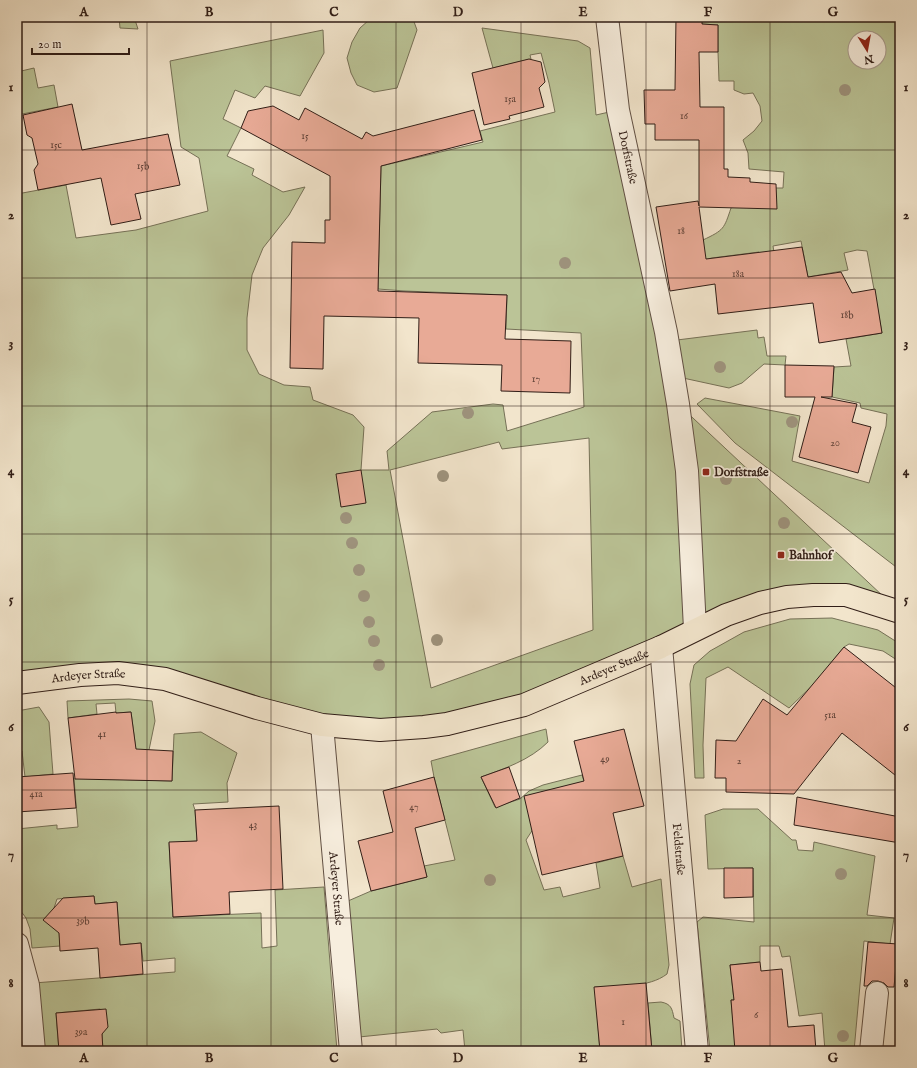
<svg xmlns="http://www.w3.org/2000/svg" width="917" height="1068" viewBox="0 0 917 1068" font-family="'IM FELL English',serif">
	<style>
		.green { fill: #bbc497; stroke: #767157; fill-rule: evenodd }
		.building { fill: #e8aa96; stroke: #311e17 }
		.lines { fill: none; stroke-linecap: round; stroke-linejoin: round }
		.minor-casing { stroke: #615044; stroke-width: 24 }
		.major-casing { stroke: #311e17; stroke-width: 24 }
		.minor { stroke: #f7eede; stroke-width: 22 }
		.major { stroke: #f2e5cc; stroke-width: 22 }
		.tree { fill: #9e937d }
		.grid { fill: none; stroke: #311e17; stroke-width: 1; stroke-opacity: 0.55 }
		.poi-dot { fill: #8f2418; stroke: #f7eede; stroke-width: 1.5 }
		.labels { text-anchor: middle; stroke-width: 3.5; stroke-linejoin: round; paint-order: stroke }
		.number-label { font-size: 10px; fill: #5f4137 }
		.street-label { font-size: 12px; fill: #311e17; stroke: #f7eede }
		.poi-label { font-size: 12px; font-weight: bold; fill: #311e17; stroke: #f7eede; text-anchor: start }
		.neatline { fill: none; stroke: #311e17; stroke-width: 1.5 }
		.grid-label { font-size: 13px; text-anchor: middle; font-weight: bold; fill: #311e17 }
	</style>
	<rect width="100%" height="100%" fill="#f2e5cc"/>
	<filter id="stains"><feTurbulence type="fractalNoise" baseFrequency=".005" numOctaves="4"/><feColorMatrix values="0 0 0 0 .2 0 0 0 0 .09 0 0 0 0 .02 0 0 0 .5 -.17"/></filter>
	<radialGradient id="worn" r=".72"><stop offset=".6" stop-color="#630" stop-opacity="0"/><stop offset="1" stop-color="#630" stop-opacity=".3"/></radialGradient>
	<!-- green -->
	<g class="green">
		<polygon points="119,17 134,17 138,29 120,28"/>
		<polygon points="381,17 404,17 413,19 417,30 397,88 374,92 357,85 351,73 347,58 352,42 360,28 369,20"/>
		<path d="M702,17h198v553l-165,-127 -38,-39 8,-6 95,18 -8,45 77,22 17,-57 1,-12 -26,-6 -1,-5 -28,-6 2,-30 17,-1 -5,-27 36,-6 -15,-82 -10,-1 -13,3 4,17 -40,7 -7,-36 -28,5 10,60 -24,-54 -47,6 -16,4 7,-22c21,-10 21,-11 28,-32l45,-20h7l1,-16 -35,-3 -1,-16 -5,-13 11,-9 8,-10 -2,-15 -7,-13 -9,1 -10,-4v-9h-15l-1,-29v-27l-16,-1zM855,38h24v24h-24z"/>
		<path d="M482,28l96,13 12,7 6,67 22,-5 60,294 222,208 -114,-19 -262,112 -144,25 -215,-51 -148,4v-489l49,-9 10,53 60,-8 72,-19 -9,-53 -18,-11 -11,-86 153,-31 1,23 -24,43 -35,-10 -10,12 -20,-8 -12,29 18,9 -14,28 27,13 -2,6 31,17 22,-5 -16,28 -26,33 -11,27 -5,43v32l12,24 25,11 26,2 3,13 40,15 11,12 -3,43h28l-2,-19 45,-39 61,-8 10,1 4,26 77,-24 -3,-74 -75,-4 1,-34 -102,-4 -27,-2 3,-123 102,-24 -3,-11 75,-19 -6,-29 -8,-30 -11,2 1,4 -38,9zM589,438l4,192 -162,58 -41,-218 109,-28 3,7z"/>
		<polygon points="34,68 38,88 54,85 58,107 17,115 17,72"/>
		<polygon points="757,330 758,338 764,337 767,356 786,356 785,365 764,364 742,383 729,388 683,378 677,340"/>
		<polygon points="832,618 878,630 900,644 900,662 883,651 849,644 844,647 815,683 789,708 728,667 706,678 703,745 704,778 695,778 690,684 694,665 710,651 744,632 790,619"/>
		<polygon points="129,699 152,701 155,721 149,750 136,751 131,712 116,713 115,703 96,704 97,714 68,718 67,701"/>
		<polygon points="39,707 49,722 53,774 25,777 22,751 17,751 17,711"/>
		<path d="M546,729l2,13c-18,18 -44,27 -67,35l14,30 25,-8 9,-8 14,-6 39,-10 2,6 -47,42 -11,17 18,50 16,-3 3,10 37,-9 -4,-25 27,-7 9,31 29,-8 8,86 -2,9c-18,14 -50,12 -72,13l5,64h-135l-2,-21 -22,3 -4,-4 -78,8 -11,-136 23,-10 56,-14 -3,-11 31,-6 -21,-83 -3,-16z"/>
		<polygon points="201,732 237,753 227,783 228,802 193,804 195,810 197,841 169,843 173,917 261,913 262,948 277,946 275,890 324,887 337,1051 103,1051 102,1034 106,1014 100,1009 56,1013 59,1051 40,1051 34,983 175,972 175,958 143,961 141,943 120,945 117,902 95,904 94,896 57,899 54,908 59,930 60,946 32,948 30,929 26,918 17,906 17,829 57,825 57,829 78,827 74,779 108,774 108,779 172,781 174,734"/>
		<polygon points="723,809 758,809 792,840 796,840 798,850 813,851 814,842 875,856 867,915 894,918 890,944 864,941 854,1051 825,1051 822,1013 799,1016 790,956 782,957 779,946 760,946 760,962 730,965 734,1000 731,1000 736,1051 710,1051 697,922 703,917 754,922 753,868 708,869 705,815"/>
		<path d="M661,1002c10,2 11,6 13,16l6,3 2,30h-30l-4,-48z"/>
	</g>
	<!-- building -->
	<g class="building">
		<polygon points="676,17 702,17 702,24 718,25 718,52 699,52 700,107 724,107 724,169 728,169 728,177 750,178 750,182 776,184 777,209 699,207 706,259 802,247 808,277 841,272 852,293 875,289 882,333 819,343 813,303 718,314 715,284 670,291 656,207 698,201 699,206 699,140 655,140 655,124 645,124 644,90 675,90"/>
		<polygon points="529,59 541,62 545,82 539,88 544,107 509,116 510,119 484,125 472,73"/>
		<polygon points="72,104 82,150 168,134 180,185 135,194 141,219 111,225 101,178 38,190 34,170 38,164 32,138 27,135 23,115"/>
		<polygon points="273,106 299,120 305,108 362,139 366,132 373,136 474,110 482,140 381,166 378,291 507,295 505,339 571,341 570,393 501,391 502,365 418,363 419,318 324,316 323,369 290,368 292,242 325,243 325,220 330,220 330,176 241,128 248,111"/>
		<polygon points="785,365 834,366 832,397 821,397 857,404 852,422 871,427 858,473 799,457 815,397 785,397"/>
		<polygon points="361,470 366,503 341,507 336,474"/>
		<polygon points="844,647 900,691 900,779 842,733 794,794 726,792 726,778 715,778 716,740 736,741 763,699 787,715"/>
		<polygon points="116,712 116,713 131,712 136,749 173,751 172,781 75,779 68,718"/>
		<polygon points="624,729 644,806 613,813 623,856 542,875 524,796 584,781 574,741"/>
		<polygon points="509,767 520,798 496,808 481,777"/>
		<polygon points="73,773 76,808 17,812 17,777"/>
		<polygon points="434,777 445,820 415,828 427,877 371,891 358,841 393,832 383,791"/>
		<polygon points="797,797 900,817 900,843 794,825"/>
		<polygon points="279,806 283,889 229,892 230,914 173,917 169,842 197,841 195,810"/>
		<polygon points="724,868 753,868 753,897 724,898"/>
		<polygon points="94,896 95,904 117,902 120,945 141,943 143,974 100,978 98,948 60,951 59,933 43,920 63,898"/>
		<polygon points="868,942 898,944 894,987 888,987 884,983 878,981 872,981 867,986 864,986"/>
		<polygon points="760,962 761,971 782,969 788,1027 814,1025 816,1051 735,1051 731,1000 734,1000 730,965"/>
		<polygon points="646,983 652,1051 600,1051 594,987"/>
		<polygon points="106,1009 108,1027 102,1034 103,1051 59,1051 56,1013"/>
	</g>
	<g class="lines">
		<defs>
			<g id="minor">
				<path id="s1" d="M607,17l11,93 48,222 12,72 9,67 8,158"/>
				<path id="s2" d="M661,647l36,404"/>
				<path id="s3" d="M322,725l29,326"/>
				<polyline points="17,944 28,985 34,1051"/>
				<polyline points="871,1051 877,993"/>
			</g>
			<g id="major">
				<path id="s4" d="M17,683l63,-8 38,-2 47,6 92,29 65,17 58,5 44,-3 23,-3 77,-19 137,-58 65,-32 34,-12 27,-6 26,-2h33l54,17"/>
			</g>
		</defs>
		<!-- minor casing -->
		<use href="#minor" class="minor-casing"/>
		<!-- major casing -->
		<use href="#major" class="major-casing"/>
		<!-- minor -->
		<use href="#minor" class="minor"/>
		<!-- major -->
		<use href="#major" class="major"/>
	</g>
	<!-- trees -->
	<g class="tree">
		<circle cx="845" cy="90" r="6"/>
		<circle cx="565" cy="263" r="6"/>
		<circle cx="720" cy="367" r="6"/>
		<circle cx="468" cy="413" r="6"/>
		<circle cx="792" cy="422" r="6"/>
		<circle cx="443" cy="476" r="6"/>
		<circle cx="726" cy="479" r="6"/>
		<circle cx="346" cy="518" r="6"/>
		<circle cx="784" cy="523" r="6"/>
		<circle cx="352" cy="543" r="6"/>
		<circle cx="359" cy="570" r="6"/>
		<circle cx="364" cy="596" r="6"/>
		<circle cx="369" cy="622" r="6"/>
		<circle cx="437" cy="640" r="6"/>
		<circle cx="374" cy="641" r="6"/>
		<circle cx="379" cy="665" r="6"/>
		<circle cx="841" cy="874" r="6"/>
		<circle cx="490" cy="880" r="6"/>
		<circle cx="843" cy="1036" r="6"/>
	</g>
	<!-- grid -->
	<path class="grid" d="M147,17v1034M271,17v1034M396,17v1034M521,17v1034M646,17v1034M770,17v1034M17,150h883M17,278h883M17,406h883M17,534h883M17,662h883M17,790h883M17,918h883"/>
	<!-- markers -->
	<g class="poi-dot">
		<rect x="702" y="468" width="8" height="8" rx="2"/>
		<rect x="777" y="551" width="8" height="8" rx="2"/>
	</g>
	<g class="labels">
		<!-- number labels -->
		<g class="number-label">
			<text x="510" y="102">15a</text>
			<text x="684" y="119">16</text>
			<text x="305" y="139">15</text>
			<text x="56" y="148">15c</text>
			<text x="143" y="169">15b</text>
			<text x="681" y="234">18</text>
			<text x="738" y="277">18a</text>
			<text x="847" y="318">18b</text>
			<text x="536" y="382">17</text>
			<text x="835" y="446">20</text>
			<text x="830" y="718">51a</text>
			<text x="102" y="737">41</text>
			<text x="605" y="762">49</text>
			<text x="739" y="764">2</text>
			<text x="36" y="797">41a</text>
			<text x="414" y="810">47</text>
			<text x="253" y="828">43</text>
			<text x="83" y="924">39b</text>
			<text x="756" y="1018">6</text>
			<text x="623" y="1025">1</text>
			<text x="81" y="1035">39a</text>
		</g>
		<!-- street labels -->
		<g class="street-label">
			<text dy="4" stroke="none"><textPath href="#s1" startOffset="142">Dorfstraße</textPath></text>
			<text dy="4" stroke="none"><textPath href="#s4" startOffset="615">Ardeyer Straße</textPath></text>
			<text dy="4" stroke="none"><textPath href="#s4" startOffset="72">Ardeyer Straße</textPath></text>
			<text dy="4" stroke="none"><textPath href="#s2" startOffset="203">Feldstraße</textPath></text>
			<text dy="4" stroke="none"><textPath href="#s3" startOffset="164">Ardeyer Straße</textPath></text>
		</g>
		<!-- poi labels -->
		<g class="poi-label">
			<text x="714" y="476">Dorfstraße</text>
			<text x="789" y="559">Bahnhof</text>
		</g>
	</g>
	<!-- margin -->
	<rect width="917" height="1068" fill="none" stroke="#f2e5cc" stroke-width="44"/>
	<!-- north arrow -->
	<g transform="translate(867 50) rotate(169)"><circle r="19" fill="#f7eede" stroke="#a89b8e"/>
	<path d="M0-3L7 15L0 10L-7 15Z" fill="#8f2418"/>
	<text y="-6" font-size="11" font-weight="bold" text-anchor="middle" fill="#311e17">N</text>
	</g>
	<!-- scale -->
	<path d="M32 48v6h97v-6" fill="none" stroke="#311e17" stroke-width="2"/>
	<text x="38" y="48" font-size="12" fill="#311e17" stroke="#f7eede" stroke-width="3" paint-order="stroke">20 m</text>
	<rect x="22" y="22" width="873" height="1024" class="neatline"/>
	<g class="grid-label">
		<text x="84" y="16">A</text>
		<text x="209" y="16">B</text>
		<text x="334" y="16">C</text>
		<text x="458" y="16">D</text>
		<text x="583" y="16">E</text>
		<text x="708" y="16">F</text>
		<text x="833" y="16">G</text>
		<text x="11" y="91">1</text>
		<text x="906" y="91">1</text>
		<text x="11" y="219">2</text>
		<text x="906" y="219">2</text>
		<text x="11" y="347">3</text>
		<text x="906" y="347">3</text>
		<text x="11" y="475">4</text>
		<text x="906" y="475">4</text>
		<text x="11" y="603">5</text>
		<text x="906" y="603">5</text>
		<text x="11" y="731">6</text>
		<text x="906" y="731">6</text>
		<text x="11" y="859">7</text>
		<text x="906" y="859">7</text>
		<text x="11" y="987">8</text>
		<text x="906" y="987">8</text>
		<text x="84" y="1062">A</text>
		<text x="209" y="1062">B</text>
		<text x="334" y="1062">C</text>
		<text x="458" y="1062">D</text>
		<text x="583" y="1062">E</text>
		<text x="708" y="1062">F</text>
		<text x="833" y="1062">G</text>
	</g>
	<rect width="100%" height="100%" filter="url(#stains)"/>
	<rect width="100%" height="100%" fill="url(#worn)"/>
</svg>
